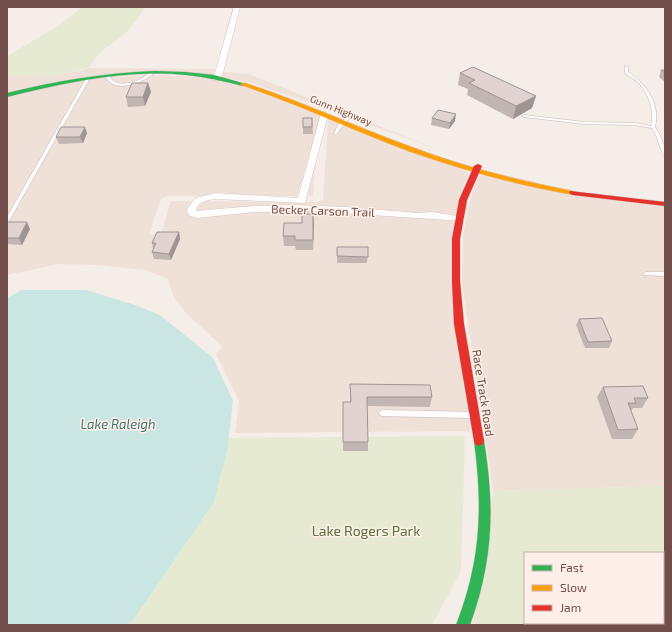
<svg xmlns="http://www.w3.org/2000/svg" width="672" height="632" viewBox="0 0 672 632" font-family="'Exo 2',sans-serif">
	<style>
		.residential { fill: #f0e1d8 }
		.green { fill: #e6ead3; fill-rule: evenodd }
		.water { fill: #cae6e2 }
		.lines { fill: none; stroke-linecap: round; stroke-linejoin: round }
		.lane-casing { stroke: #d4c9c6; stroke-width: 1.5 }
		.street-casing { stroke: #d4c9c6; stroke-width: 1 }
		.fast-casing { stroke: #d4c8c5; stroke-width: 1 }
		.slow-casing { stroke: #d4c8c5; stroke-width: 1 }
		.jam-casing { stroke: #d4c8c5; stroke-width: 1 }
		.lane { fill: #fefcfc; fill-rule: evenodd }
		.street { fill: #fefcfc; fill-rule: evenodd }
		.fast { fill: #30b455; fill-rule: evenodd }
		.slow { fill: #ff9f0a; fill-rule: evenodd }
		.jam { fill: #e5322d; fill-rule: evenodd }
		.wall { fill: #c2b6b3 }
		.shaded-wall { fill: #9e9492 }
		.building { fill: #e1d4d0; stroke: #9e9492 }
		.labels { text-anchor: middle; stroke-width: 3; stroke-linejoin: round; paint-order: stroke }
		.far-street-label { font-size: 10px; fill: #724f4a; stroke: #fef0e8 }
		.street-label { font-size: 12px; fill: #724f4a; stroke: #fef0e8 }
		.water-label { font-size: 13px; font-style: italic; fill: #3f7772; stroke: #fef0e8 }
		.near-park-label { font-size: 14px; fill: #5a7140; stroke: #fef0e8 }
	</style>
	<rect width="100%" height="100%" fill="#f5ede8"/>
	<!-- residential -->
	<g class="residential">
		<polygon points="89,68 216,69 213,75 149,71 7,93 7,75 77,72"/>
		<polygon points="223,72 249,74 439,150 305,101 252,83 221,77"/>
		<polygon points="147,75 197,77 247,86 319,116 313,196 167,196 161,199 149,234 161,234 171,201 317,202 323,200 328,119 414,153 469,172 457,205 470,433 465,431 235,433 239,401 216,354 222,346 187,314 174,298 168,279 145,270 98,265 58,264 7,275 7,97 81,80"/>
		<polygon points="478,175 665,206 665,486 493,491 462,284 463,235 468,207"/>
	</g>
	<!-- green -->
	<g class="green">
		<path d="M82,7h63c-6,10 -13,20 -22,28 -14,13 -24,14 -34,33l-37,8 -45,-1v-19l51,-30z"/>
		<polygon points="465,436 461,571 432,625 7,625 7,440"/>
		<path d="M665,486v139h-192l20,-134zM525,553h138v70h-138z"/>
	</g>
	<!-- water -->
	<polygon class="water" points="22,290 86,290 135,305 160,315 213,358 233,401 227,451 214,502 133,620 126,625 7,625 7,298"/>
	<g class="lines">
		<defs>
			<g id="lane">
				<path d="M625,66l3,1v5c18,12 33,32 27,55 6,9 10,18 10,29l-2,-1 -7,-20 -4,-7 -17,-3 -51,-1 -60,-7 -2,-1 2,-1 60,7 51,1 16,3c4,-14 -2,-31 -11,-42 -5,-4 -10,-8 -15,-11z"/>
				<path d="M151,72l3,1c-10,9 -34,19 -45,8 -2,-2 -3,-4 -4,-6l3,-1c1,1 3,5 4,6 10,9 30,0 39,-8z"/>
				<polygon points="87,77 90,78 9,221 7,223 7,217"/>
				<polygon points="346,118 349,119 342,126 337,134 335,134 334,133 339,124"/>
				<polygon points="646,272 665,272 665,276 644,275 643,274"/>
				<polygon points="382,410 472,412 474,413 475,415 474,417 472,418 382,416 380,415 379,413 380,411"/>
			</g>
			<g id="street">
				<polygon points="234,7 240,7 223,73 219,80 213,80 212,78 215,73"/>
				<path d="M321,113l7,2 -23,88 -90,-4c-8,1 -18,3 -19,12l58,-5 37,-1 55,2 72,6 14,-1 31,5 2,2 -2,2 -153,-10 -56,1 -57,6 -9,-3 -1,-6 9,-11 19,-5 83,5z"/>
			</g>
			<g id="fast">
				<path d="M155,71l30,1 29,3 32,9 -3,2c-19,-5 -38,-9 -57,-11 -60,-6 -121,8 -179,22v-4c49,-12 97,-20 148,-22z"/>
				<path d="M479,436l4,2 1,3c11,67 9,120 -14,184h-14c25,-64 27,-117 18,-184l1,-3z"/>
			</g>
			<path id="slow" d="M241,83h4c57,18 111,44 167,64 52,20 106,33 161,44l4,2 -4,2c-56,-10 -111,-25 -165,-44 -56,-21 -110,-47 -167,-66z"/>
			<g id="jam">
				<polygon points="478,164 482,166 467,200 460,239 460,281 464,324 484,441 483,444 479,446 475,444 474,441 454,324 452,281 452,239 459,200 474,166"/>
				<polygon points="570,191 665,202 665,206 573,195 569,193"/>
			</g>
		</defs>
		<!-- lane casing -->
		<use href="#lane" class="lane-casing"/>
		<!-- street casing -->
		<use href="#street" class="street-casing"/>
		<!-- fast casing -->
		<use href="#fast" class="fast-casing"/>
		<!-- slow casing -->
		<use href="#slow" class="slow-casing"/>
		<!-- jam casing -->
		<use href="#jam" class="jam-casing"/>
		<!-- lane -->
		<use href="#lane" class="lane"/>
		<!-- street -->
		<use href="#street" class="street"/>
		<!-- fast -->
		<use href="#fast" class="fast"/>
		<!-- slow -->
		<use href="#slow" class="slow"/>
		<!-- jam -->
		<use href="#jam" class="jam"/>
	</g>
	<!-- wall -->
	<g class="wall">
		<polygon points="661,70 665,70 665,82 659,77"/>
		<polygon points="460,73 536,96 532,108 513,119 467,95 468,89 458,85"/>
		<polygon points="148,83 151,92 145,106 128,107 126,97"/>
		<polygon points="312,118 313,134 303,134 303,127"/>
		<polygon points="432,118 455,121 449,129 431,125"/>
		<polygon points="87,133 83,143 59,144 56,137"/>
		<polygon points="313,214 313,250 296,250 295,246 284,246 283,236"/>
		<polygon points="7,222 30,229 22,245 7,244"/>
		<polygon points="179,232 180,239 171,260 154,259 152,252 153,249 152,243"/>
		<polygon points="337,247 368,247 367,263 337,263"/>
		<polygon points="579,319 612,341 609,348 585,348 576,325"/>
		<polygon points="350,384 432,397 430,407 367,406 368,442 368,451 343,451 343,402 350,402"/>
		<polygon points="603,387 648,398 642,408 633,408 631,411 638,429 632,439 612,439 597,397"/>
	</g>
	<!-- shaded-wall -->
	<g class="shaded-wall">
		<polygon points="148,83 151,92 145,106 143,97"/>
		<polygon points="536,96 532,108 513,119 516,106"/>
		<polygon points="456,114 455,121 449,129 450,123"/>
		<polygon points="85,127 87,133 83,143 80,137"/>
		<polygon points="313,214 314,224 313,250"/>
		<polygon points="27,222 30,229 22,245 19,238"/>
		<polygon points="179,232 180,239 171,260 169,254"/>
	</g>
	<!-- building -->
	<g class="building">
		<polygon points="473,67 536,96 516,106 469,83 475,80 460,73"/>
		<polygon points="661,70 665,70 665,73"/>
		<polygon points="132,83 148,83 143,97 126,97"/>
		<polygon points="438,110 456,114 450,123 432,118"/>
		<rect x="303" y="118" width="9" height="9"/>
		<polygon points="61,127 85,127 80,137 56,137"/>
		<polygon points="302,214 313,214 313,240 295,240 295,236 283,236 284,223 302,223"/>
		<polygon points="7,222 27,222 19,238 7,238"/>
		<polygon points="157,232 179,232 169,254 152,252 156,243 152,243"/>
		<polygon points="337,247 368,247 368,257 337,256"/>
		<polygon points="602,318 612,341 588,342 579,319"/>
		<polygon points="350,384 430,385 432,397 367,397 368,442 343,442 343,402 351,402"/>
		<polygon points="643,386 648,398 634,398 636,403 628,403 638,429 618,430 603,387"/>
	</g>
	<g class="labels">
		<!-- far-street labels -->
		<g class="far-street-label">
			<text transform="translate(341 110) rotate(22)" y="4">Gunn Highway</text>
		</g>
		<!-- street labels -->
		<g class="street-label">
			<text transform="translate(323 211) rotate(2)" y="4">Becker Carson Trail</text>
			<text transform="translate(483 393) rotate(81)" y="4">Race Track Road</text>
		</g>
		<!-- water labels -->
		<g class="water-label">
			<text x="118" y="429">Lake Raleigh</text>
		</g>
		<!-- near-park labels -->
		<g class="near-park-label">
			<text x="366" y="536">Lake Rogers Park</text>
		</g>
	</g>
	<!-- border -->
	<rect width="672" height="632" fill="none" stroke="#724f4a" stroke-width="16"/>
	<!-- legend -->
	<rect x="524" y="552" width="140" height="72" fill="#fef0e8" stroke="#c6b0a9"/>
	<rect x="532" y="565" width="20" height="6" fill="#30b455" stroke="#c6b0a9"/>
	<text x="560" y="572" font-size="12" fill="#724f4a">Fast</text>
	<rect x="532" y="585" width="20" height="6" fill="#ff9f0a" stroke="#c6b0a9"/>
	<text x="560" y="592" font-size="12" fill="#724f4a">Slow</text>
	<rect x="532" y="605" width="20" height="6" fill="#e5322d" stroke="#c6b0a9"/>
	<text x="560" y="612" font-size="12" fill="#724f4a">Jam</text>
</svg>
